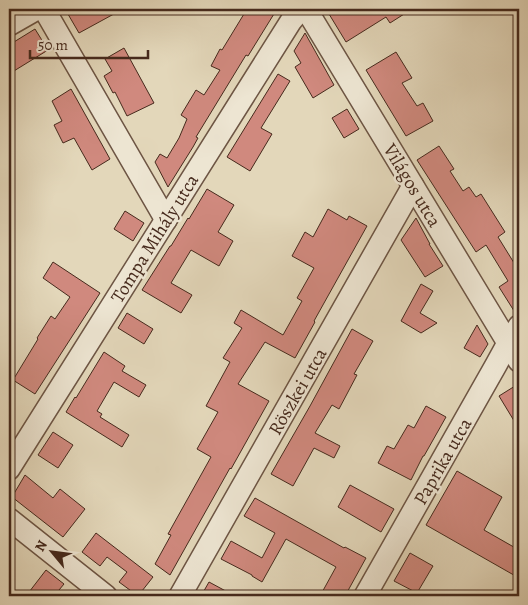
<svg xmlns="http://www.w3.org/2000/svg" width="528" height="605" viewBox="0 0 528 605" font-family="Alegreya,serif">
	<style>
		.building { fill: #d0897e; stroke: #462a1d }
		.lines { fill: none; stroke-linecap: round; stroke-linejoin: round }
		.minor-casing { stroke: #6d5544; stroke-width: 24 }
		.minor { stroke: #ede5d2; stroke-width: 21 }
		.labels { text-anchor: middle; stroke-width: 5; stroke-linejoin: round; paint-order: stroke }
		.street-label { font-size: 19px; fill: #462a1d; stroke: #ede5d2 }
	</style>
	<rect width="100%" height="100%" fill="#e3d7ba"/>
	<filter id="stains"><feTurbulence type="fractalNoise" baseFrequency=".004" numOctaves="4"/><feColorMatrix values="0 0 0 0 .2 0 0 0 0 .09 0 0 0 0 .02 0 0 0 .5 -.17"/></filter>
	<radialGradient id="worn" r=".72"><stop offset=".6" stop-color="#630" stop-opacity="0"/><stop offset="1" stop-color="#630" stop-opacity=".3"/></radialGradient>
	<!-- building -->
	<g class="building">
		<polygon points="65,9 123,9 79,33"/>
		<polygon points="247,9 277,9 248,56 246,55 196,137 198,138 193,147 168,187 155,162 160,154 167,158 179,138 187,119 181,115 196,90 204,95 220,70 211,66 220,49 222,50"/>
		<polygon points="337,9 412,9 390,23 386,17 346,42 329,14"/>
		<polygon points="35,29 48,50 9,74 9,45"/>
		<polygon points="305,33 334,85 313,98 295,67 301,63 294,51"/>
		<polygon points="124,48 154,103 127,116 115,92 113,93 104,76 112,71 105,59"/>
		<polygon points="396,52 412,78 402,83 417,106 423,103 433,121 406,136 366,70"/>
		<polygon points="278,74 290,81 261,128 272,134 250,171 227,157"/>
		<polygon points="71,89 110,159 92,170 74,138 63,143 54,125 62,121 52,101"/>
		<polygon points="347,109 359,129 344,138 332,118"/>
		<polygon points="439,146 454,169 450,171 463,191 469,187 476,197 481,194 505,232 498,237 519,271 519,314 516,314 499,287 508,281 486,245 476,252 417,160"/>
		<polygon points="207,189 234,205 218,232 233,241 219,266 191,250 171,283 192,295 181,313 142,290 170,246 171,246 188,218 189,219"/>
		<polygon points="328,209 347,220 349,216 367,226 314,321 315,322 295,358 265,342 238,384 269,401 231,469 230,468 170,575 155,564 171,535 168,534 211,457 197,449 218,412 206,406 230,362 223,358 242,328 234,323 241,310 283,335 302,301 297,298 314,268 292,256 305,232 313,237"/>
		<polygon points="125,211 144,223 133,241 114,229"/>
		<polygon points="416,218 430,244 429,244 443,266 425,277 401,240"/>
		<polygon points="53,262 100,293 35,394 13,380 38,339 37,338 51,316 55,319 70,297 43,278"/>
		<polygon points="421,284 433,291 420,313 437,323 421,333 401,321"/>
		<polygon points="127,313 153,329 144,344 118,328"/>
		<polygon points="477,325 488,344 480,357 464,348"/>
		<polygon points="352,329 373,341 354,374 357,375 339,409 332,405 315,433 340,446 334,458 314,448 293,486 271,474 310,406"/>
		<polygon points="104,352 125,366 122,371 146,385 139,397 114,382 97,411 102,414 100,417 129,435 122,447 66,412 75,397 76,398"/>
		<polygon points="515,386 519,392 519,429 499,396"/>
		<polygon points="426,406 446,417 424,456 423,456 411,480 378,463 387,446 394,449 408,425 414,428"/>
		<polygon points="53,432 73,445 58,468 38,455"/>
		<polygon points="457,471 502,497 484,530 519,550 519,578 426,525"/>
		<polygon points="25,475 53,498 60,489 85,509 63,537 12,497"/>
		<polygon points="350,485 394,509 381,532 338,507"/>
		<polygon points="255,498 344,548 345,547 366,558 345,596 320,596 336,567 286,539 262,582 252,576 252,575 221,559 231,541 262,558 275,533 244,516"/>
		<polygon points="96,533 153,577 138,596 119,582 127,572 107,557 100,566 82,552"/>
		<polygon points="410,553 433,566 417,593 394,581"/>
		<polygon points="46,570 64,584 54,596 26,596"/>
		<polygon points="209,582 235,596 201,596"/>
	</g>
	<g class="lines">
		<defs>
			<g id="minor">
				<polyline points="44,9 166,220"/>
				<polyline points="306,9 519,361"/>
				<polyline points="9,25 37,9"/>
				<polyline points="9,469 291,21 301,9"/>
				<polyline points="9,519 106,596"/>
				<polyline points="180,596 413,186"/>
				<polyline points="365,596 496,365 508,343 519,326"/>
			</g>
		</defs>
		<!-- minor casing -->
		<use href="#minor" class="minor-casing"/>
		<!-- minor -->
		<use href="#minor" class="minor"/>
	</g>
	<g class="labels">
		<!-- street labels -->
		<g class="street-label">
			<text transform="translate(413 185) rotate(59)" y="7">Világos utca</text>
			<text transform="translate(154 238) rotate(-58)" y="7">Tompa Mihály utca</text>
			<text transform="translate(297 391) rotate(-60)" y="7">Röszkei utca</text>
			<text transform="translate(442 461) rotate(-60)" y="7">Paprika utca</text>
		</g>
	</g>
	<!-- margin -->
	<rect width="528" height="605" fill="none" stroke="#e3d7ba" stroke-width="30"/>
	<rect x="10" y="10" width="508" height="585" fill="none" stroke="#462a1d" stroke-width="2.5"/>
	<rect x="15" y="15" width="498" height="575" fill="none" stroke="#462a1d"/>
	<!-- north arrow -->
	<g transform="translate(52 552) rotate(299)" stroke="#ede5d2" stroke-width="4" paint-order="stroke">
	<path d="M0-4L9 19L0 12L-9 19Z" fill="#462a1d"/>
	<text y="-8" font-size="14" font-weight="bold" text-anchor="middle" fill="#462a1d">N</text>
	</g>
	<!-- scale -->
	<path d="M30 50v8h118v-8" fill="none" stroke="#462a1d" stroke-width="2.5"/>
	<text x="38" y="50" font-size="15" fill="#462a1d" stroke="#ede5d2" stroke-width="4" paint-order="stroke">50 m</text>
	<rect width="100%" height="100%" filter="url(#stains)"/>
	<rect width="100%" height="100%" fill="url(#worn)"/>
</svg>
